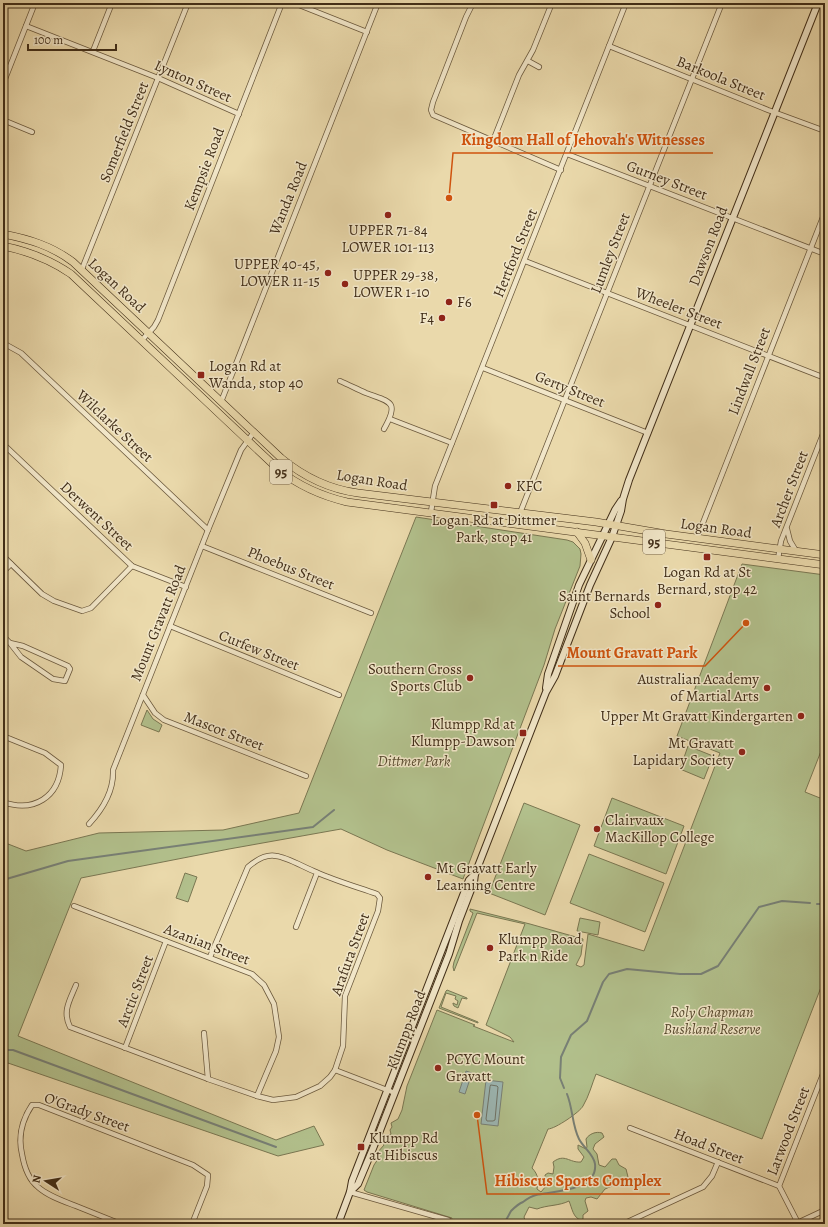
<svg xmlns="http://www.w3.org/2000/svg" width="828" height="1227" viewBox="0 0 828 1227" font-family="Alegreya,serif">
	<style>
		.green { fill: #b2c08c; stroke: #7a7752 }
		.water { fill: #9cb7b4; stroke: #788076 }
		.lines { fill: none; stroke-linecap: round; stroke-linejoin: round }
		.shore { stroke: #6e7266; stroke-width: 1 }
		.stream { stroke: #788076; stroke-width: 2 }
		.minor-casing { stroke: #6b593d; stroke-width: 6 }
		.secondary-casing { stroke: #412e18; stroke-width: 8 }
		.primary-casing { stroke: #412e18; stroke-width: 8 }
		.minor { stroke: #f1e6c8; stroke-width: 4.5 }
		.secondary { stroke: #f1e6c8; stroke-width: 6 }
		.primary { stroke: #ead9ab; stroke-width: 7 }
		.poi-dot { fill: #8f2418; stroke: #f1e6c8; stroke-width: 1.5 }
		.labels { text-anchor: middle; stroke-width: 3; stroke-linejoin: round; paint-order: stroke }
		.shield { fill: #f1e6c8; stroke: #76654d; stroke-width: 1 }
		.shield-label { font-size: 14px; font-weight: bold; fill: #412e18 }
		.street-label { font-size: 15px; fill: #412e18; stroke: #f1e6c8 }
		.poi-label { font-size: 15px; fill: #412e18; stroke: #f1e6c8; text-anchor: start }
		.park-label { font-size: 15px; font-style: italic; fill: #584b2f; stroke: #f1e6c8 }
		.leader { fill: none; stroke: #cf530e; stroke-width: 1.5 }
		.callout-dot { fill: #cf530e; stroke: #f1e6c8; stroke-width: 1.5 }
		.callout-label { font-size: 16px; text-anchor: middle; font-weight: bold; fill: #cf530e; stroke: #f1e6c8; stroke-width: 3; stroke-linejoin: round; paint-order: stroke }
	</style>
	<rect width="100%" height="100%" fill="#ead9ab"/>
	<filter id="stains"><feTurbulence type="fractalNoise" baseFrequency=".005" numOctaves="4"/><feColorMatrix values="0 0 0 0 .2 0 0 0 0 .09 0 0 0 0 .02 0 0 0 .5 -.17"/></filter>
	<radialGradient id="worn" r=".72"><stop offset=".6" stop-color="#630" stop-opacity="0"/><stop offset="1" stop-color="#630" stop-opacity=".3"/></radialGradient>
	<!-- green -->
	<g class="green">
		<polygon points="416,517 567,540 573,542 580,549 581,554 580,566 555,629 544,665 463,879 387,850 341,829 229,849 81,878 18,1036 276,1140 314,1126 324,1145 278,1156 8,1063 3,1075 3,842 26,851 99,833 223,830 299,813"/>
		<path d="M742,564l83,11v166l-20,51 20,8v177l-63,162 -166,-65c-4,10 -7,22 -13,32 -3,6 -28,23 -35,23l-16,39c7,7 6,13 5,21l4,3 5,-6 -1,-11 3,-2 5,1 1,-7 -1,-5c12,-9 16,1 28,0l3,-5 -6,-8v-4l8,4 1,-2 -1,-8c3,-5 10,-8 16,-6l2,4 -9,7 -2,5 4,5 2,11 6,2 7,-8h4l3,6 7,4 2,8 -2,1 -9,2 -5,6 -7,3 -8,10 -6,-2 -5,1 -1,3 3,10 -5,4v4l-2,1c-8,-2 -9,-12 -12,-19 -10,5 -22,4 -32,8l-8,-2 -5,10 2,7h-76l2,-6 -85,-26 -3,-2 10,-25 4,-6 -1,-6 7,-8 -1,-2 5,-3 -1,-4 4,-2 -1,-4 2,-3 -1,-4 7,-4 4,-9 5,-24 30,-76 38,15 -2,1 41,16 -4,-5 -24,-12 39,-101 -48,-11 -23,58 -1,-4 1,-5 19,-49 -3,-2v-2l60,15 53,15 -2,16 -5,10 5,2 3,-2 4,-31 56,17 76,-198 -43,-17z"/>
		<polygon points="147,710 153,719 162,725 159,732 141,725"/>
		<polygon points="688,746 713,756 704,779 680,769"/>
		<polygon points="612,798 684,826 666,874 594,846"/>
		<polygon points="524,803 580,825 545,915 489,893"/>
		<polygon points="589,854 664,883 645,932 570,903"/>
		<polygon points="185,873 197,877 188,902 176,898"/>
		<polygon points="580,918 600,922 598,935 577,931"/>
		<polygon points="447,990 467,998 467,999 462,998 458,1008 454,1006 453,1004 453,1003 457,1005 458,1001 455,999 456,996 446,993 441,1007 478,1022 478,1023 439,1008 446,991"/>
	</g>
	<!-- water -->
	<g class="water">
		<polygon points="466,1071 472,1073 465,1094 459,1092"/>
		<polygon points="486,1080 503,1082 498,1126 481,1124"/>
	</g>
	<g class="lines">
		<!-- shore -->
		<polygon class="shore" points="491,1085 497,1086 498,1087 495,1120 493,1121 487,1121 486,1119 490,1087"/>
		<!-- stream -->
		<g class="stream">
			<polyline points="3,880 68,861 313,827 334,810"/>
			<polyline points="817,904 825,904"/>
			<polyline points="3,1050 13,1050 276,1147"/>
			<polyline points="564,1088 560,1078 561,1057 571,1035 587,1021 603,982 609,974 627,969 680,974 701,974 718,966 759,907 782,901 810,903"/>
			<path d="M503,1224c4,-4 5,-8 8,-13 3,-3 7,-7 12,-9 4,-3 9,-6 13,-7 18,-4 62,-4 59,-31 -1,-9 -12,-17 -16,-25 -7,-14 -6,-30 -12,-45"/>
		</g>
		<defs>
			<g id="minor">
				<polyline points="294,3 367,32"/>
				<polyline points="473,3 466,17 433,102 431,110 433,115 561,170"/>
				<polyline points="26,26 158,78 239,114"/>
				<polyline points="609,46 768,110 825,131"/>
				<polyline points="93,51 112,3"/>
				<polyline points="528,61 539,67"/>
				<polyline points="3,84 35,3"/>
				<polyline points="3,120 32,132"/>
				<polyline points="493,141 519,75 533,50 552,3"/>
				<polyline points="567,154 825,254"/>
				<polyline points="525,261 825,378"/>
				<polyline points="82,269 188,3"/>
				<polyline points="142,340 154,327 158,320 282,3"/>
				<polyline points="3,343 21,353 208,530"/>
				<polyline points="483,368 648,433"/>
				<path d="M340,381c9,4 17,8 26,12 24,9 34,8 18,36"/>
				<polyline points="221,402 378,3"/>
				<polyline points="390,419 452,443"/>
				<polyline points="3,444 132,566 186,587"/>
				<polyline points="431,512 435,486 626,3"/>
				<polyline points="520,513 722,3"/>
				<polyline points="787,529 790,541 796,551"/>
				<polyline points="697,538 825,212"/>
				<polyline points="202,546 371,613"/>
				<polyline points="3,556 42,594 54,601 82,611 91,608 132,566"/>
				<polyline points="778,559 781,541 825,429"/>
				<polyline points="3,572 11,564"/>
				<polyline points="170,626 339,695"/>
				<polyline points="3,636 10,643 21,657 53,679 65,681 70,669 68,666 23,646 10,643"/>
				<polyline points="143,695 155,713 164,720 306,776"/>
				<path d="M3,736l42,17 16,12c-2,32 -27,48 -58,37"/>
				<path d="M89,824c14,-15 25,-33 24,-54l95,-240 33,-80 13,-18"/>
				<polyline points="74,906 252,974 264,985 274,1004 279,1037 276,1051 257,1096"/>
				<polyline points="296,927 317,873"/>
				<path d="M76,985c-6,15 -14,26 -6,42l138,52 49,17 16,4 23,-3 24,-11 10,-9 5,-7 8,-24 2,-50 33,-85 2,-13 -3,-4c-20,-7 -41,-13 -61,-22 -11,-4 -29,-15 -40,-16 -10,-2 -21,5 -28,11l-38,90"/>
				<polyline points="204,1033 208,1079"/>
				<polyline points="125,1048 166,941"/>
				<polyline points="335,1070 395,1093"/>
				<polyline points="630,1128 779,1186"/>
				<polyline points="350,1192 448,1220"/>
				<polyline points="798,1223 779,1186 825,1069"/>
				<path d="M121,1224c-15,-6 -30,-12 -45,-18 -13,-5 -28,-10 -38,-19 -10,-8 -14,-21 -16,-33 -4,-17 0,-34 10,-49h7l154,60 15,10 -1,11 -15,38"/>
				<polyline points="623,1224 703,1187 712,1176 718,1162"/>
				<polyline points="795,1224 825,1210"/>
			</g>
			<g id="secondary">
				<polyline points="546,688 548,674 579,585 615,510 621,501"/>
				<polyline points="350,1192 358,1184 374,1146 449,954 459,921 474,882 475,874 546,692 555,676 590,585 612,537 621,511 623,499 629,480 818,3"/>
				<polyline points="338,1224 350,1192 352,1181 469,880 475,874"/>
			</g>
			<g id="primary">
				<path d="M3,234c26,5 49,12 70,28l208,196c23,19 47,31 77,35l238,29 70,12 159,21"/>
				<path d="M3,246c25,5 46,13 68,28l208,196c20,16 43,26 68,32l478,63"/>
				<polyline points="577,532 585,543 591,560"/>
			</g>
		</defs>
		<!-- minor casing -->
		<use href="#minor" class="minor-casing"/>
		<!-- secondary casing -->
		<use href="#secondary" class="secondary-casing"/>
		<!-- primary casing -->
		<use href="#primary" class="primary-casing"/>
		<!-- minor -->
		<use href="#minor" class="minor"/>
		<!-- secondary -->
		<use href="#secondary" class="secondary"/>
		<!-- primary -->
		<use href="#primary" class="primary"/>
	</g>
	<!-- markers -->
	<g class="poi-dot">
		<circle cx="388" cy="215" r="4"/>
		<circle cx="328" cy="273" r="4"/>
		<circle cx="345" cy="284" r="4"/>
		<circle cx="449" cy="302" r="4"/>
		<circle cx="442" cy="318" r="4"/>
		<rect x="197" y="371" width="8" height="8" rx="2"/>
		<circle cx="508" cy="486" r="4"/>
		<rect x="490" y="501" width="8" height="8" rx="2"/>
		<rect x="703" y="553" width="8" height="8" rx="2"/>
		<circle cx="658" cy="605" r="4"/>
		<circle cx="470" cy="678" r="4"/>
		<circle cx="767" cy="688" r="4"/>
		<circle cx="801" cy="716" r="4"/>
		<rect x="519" y="729" width="8" height="8" rx="2"/>
		<circle cx="742" cy="752" r="4"/>
		<circle cx="597" cy="829" r="4"/>
		<circle cx="428" cy="877" r="4"/>
		<circle cx="490" cy="948" r="4"/>
		<circle cx="438" cy="1068" r="4"/>
		<rect x="357" y="1143" width="8" height="8" rx="2"/>
	</g>
	<g class="labels">
		<!-- shield labels -->
		<g class="shield">
			<rect x="270" y="460" width="22" height="24" rx="3"/>
			<rect x="643" y="530" width="22" height="24" rx="3"/>
		</g>
		<g class="shield-label">
			<text x="281" y="477">95</text>
			<text x="654" y="547">95</text>
		</g>
		<!-- street labels -->
		<g class="street-label">
			<text transform="translate(721 78) rotate(22)" y="5">Barkoola Street</text>
			<text transform="translate(193 81) rotate(24)" y="5">Lynton Street</text>
			<text transform="translate(124 132) rotate(-68)" y="5">Somerfield Street</text>
			<text transform="translate(204 169) rotate(-69)" y="5">Kempsie Road</text>
			<text transform="translate(667 180) rotate(21)" y="5">Gurney Street</text>
			<text transform="translate(288 198) rotate(-68)" y="5">Wanda Road</text>
			<text transform="translate(708 246) rotate(-69)" y="5">Dawson Road</text>
			<text transform="translate(515 253) rotate(-68)" y="5">Hertford Street</text>
			<text transform="translate(610 253) rotate(-69)" y="5">Lumley Street</text>
			<text transform="translate(117 285) rotate(43)" y="5">Logan Road</text>
			<text transform="translate(679 308) rotate(21)" y="5">Wheeler Street</text>
			<text transform="translate(749 371) rotate(-69)" y="5">Lindwall Street</text>
			<text transform="translate(570 389) rotate(22)" y="5">Gerty Street</text>
			<text transform="translate(115 426) rotate(43)" y="5">Wilclarke Street</text>
			<text transform="translate(372 480) rotate(9)" y="5">Logan Road</text>
			<text transform="translate(789 489) rotate(-69)" y="5">Archer Street</text>
			<text transform="translate(97 516) rotate(43)" y="5">Derwent Street</text>
			<text transform="translate(716 528) rotate(8)" y="5">Logan Road</text>
			<text transform="translate(291 568) rotate(22)" y="5">Phoebus Street</text>
			<text transform="translate(158 623) rotate(-68)" y="5">Mount Gravatt Road</text>
			<text transform="translate(259 650) rotate(22)" y="5">Curfew Street</text>
			<text transform="translate(224 731) rotate(21)" y="5">Mascot Street</text>
			<text transform="translate(207 944) rotate(21)" y="5">Azanian Street</text>
			<text transform="translate(350 954) rotate(-70)" y="5">Arafura Street</text>
			<text transform="translate(135 991) rotate(-69)" y="5">Arctic Street</text>
			<text transform="translate(406 1030) rotate(-69)" y="5">Klumpp Road</text>
			<text transform="translate(87 1112) rotate(20)" y="5">O'Grady Street</text>
			<text transform="translate(788 1131) rotate(-69)" y="5">Larwood Street</text>
			<text transform="translate(709 1146) rotate(21)" y="5">Hoad Street</text>
		</g>
		<!-- poi labels -->
		<g class="poi-label">
			<text x="388" y="235" text-anchor="middle">UPPER 71-84<tspan x="388" dy="17">LOWER 101-113</tspan></text>
			<text x="320" y="269" text-anchor="end">UPPER 40-45,<tspan x="320" dy="17">LOWER 11-15</tspan></text>
			<text x="353" y="280">UPPER 29-38,<tspan x="353" dy="17">LOWER 1-10</tspan></text>
			<text x="457" y="307">F6</text>
			<text x="434" y="323" text-anchor="end">F4</text>
			<text x="209" y="371">Logan Rd at<tspan x="209" dy="17">Wanda, stop 40</tspan></text>
			<text x="516" y="491">KFC</text>
			<text x="494" y="525" text-anchor="middle">Logan Rd at Dittmer<tspan x="494" dy="17">Park, stop 41</tspan></text>
			<text x="707" y="577" text-anchor="middle">Logan Rd at St<tspan x="707" dy="17">Bernard, stop 42</tspan></text>
			<text x="650" y="601" text-anchor="end">Saint Bernards<tspan x="650" dy="17">School</tspan></text>
			<text x="462" y="674" text-anchor="end">Southern Cross<tspan x="462" dy="17">Sports Club</tspan></text>
			<text x="759" y="684" text-anchor="end">Australian Academy<tspan x="759" dy="17">of Martial Arts</tspan></text>
			<text x="793" y="721" text-anchor="end">Upper Mt Gravatt Kindergarten</text>
			<text x="515" y="729" text-anchor="end">Klumpp Rd at<tspan x="515" dy="17">Klumpp-Dawson</tspan></text>
			<text x="734" y="748" text-anchor="end">Mt Gravatt<tspan x="734" dy="17">Lapidary Society</tspan></text>
			<text x="605" y="825">Clairvaux<tspan x="605" dy="17">MacKillop College</tspan></text>
			<text x="436" y="873">Mt Gravatt Early<tspan x="436" dy="17">Learning Centre</tspan></text>
			<text x="498" y="944">Klumpp Road<tspan x="498" dy="17">Park n Ride</tspan></text>
			<text x="446" y="1064">PCYC Mount<tspan x="446" dy="17">Gravatt</tspan></text>
			<text x="369" y="1143">Klumpp Rd<tspan x="369" dy="17">at Hibiscus</tspan></text>
		</g>
		<!-- park labels -->
		<g class="park-label">
			<text x="414" y="766">Dittmer Park</text>
			<text x="712" y="1017">Roly Chapman<tspan x="712" dy="17">Bushland Reserve</tspan></text>
		</g>
	</g>
	<!-- callouts -->
	<path class="leader" d="M449 198L453 153H713M746 623L705 666H558M477 1115L487 1194H670"/>
	<g class="callout-dot">
		<circle cx="449" cy="198" r="4"/>
		<circle cx="746" cy="623" r="4"/>
		<circle cx="477" cy="1115" r="4"/>
	</g>
	<g class="callout-label">
		<text x="583" y="145">Kingdom Hall of Jehovah's Witnesses</text>
		<text x="632" y="658">Mount Gravatt Park</text>
		<text x="578" y="1186">Hibiscus Sports Complex</text>
	</g>
	<!-- margin -->
	<rect width="828" height="1227" fill="none" stroke="#ead9ab" stroke-width="16"/>
	<rect x="4" y="4" width="820" height="1219" fill="none" stroke="#412e18" stroke-width="2"/>
	<rect x="8" y="8" width="812" height="1211" fill="none" stroke="#412e18"/>
	<!-- north arrow -->
	<g transform="translate(46 1181) rotate(282)" stroke="#f1e6c8" stroke-width="3" paint-order="stroke">
	<path d="M0-3L7 15L0 10L-7 15Z" fill="#412e18"/>
	<text y="-6" font-size="11" font-weight="bold" text-anchor="middle" fill="#412e18">N</text>
	</g>
	<!-- scale -->
	<path d="M28 44v6h88v-6" fill="none" stroke="#412e18" stroke-width="2"/>
	<text x="34" y="44" font-size="12" fill="#412e18" stroke="#f1e6c8" stroke-width="3" paint-order="stroke">100 m</text>
	<rect width="100%" height="100%" filter="url(#stains)"/>
	<rect width="100%" height="100%" fill="url(#worn)"/>
</svg>
